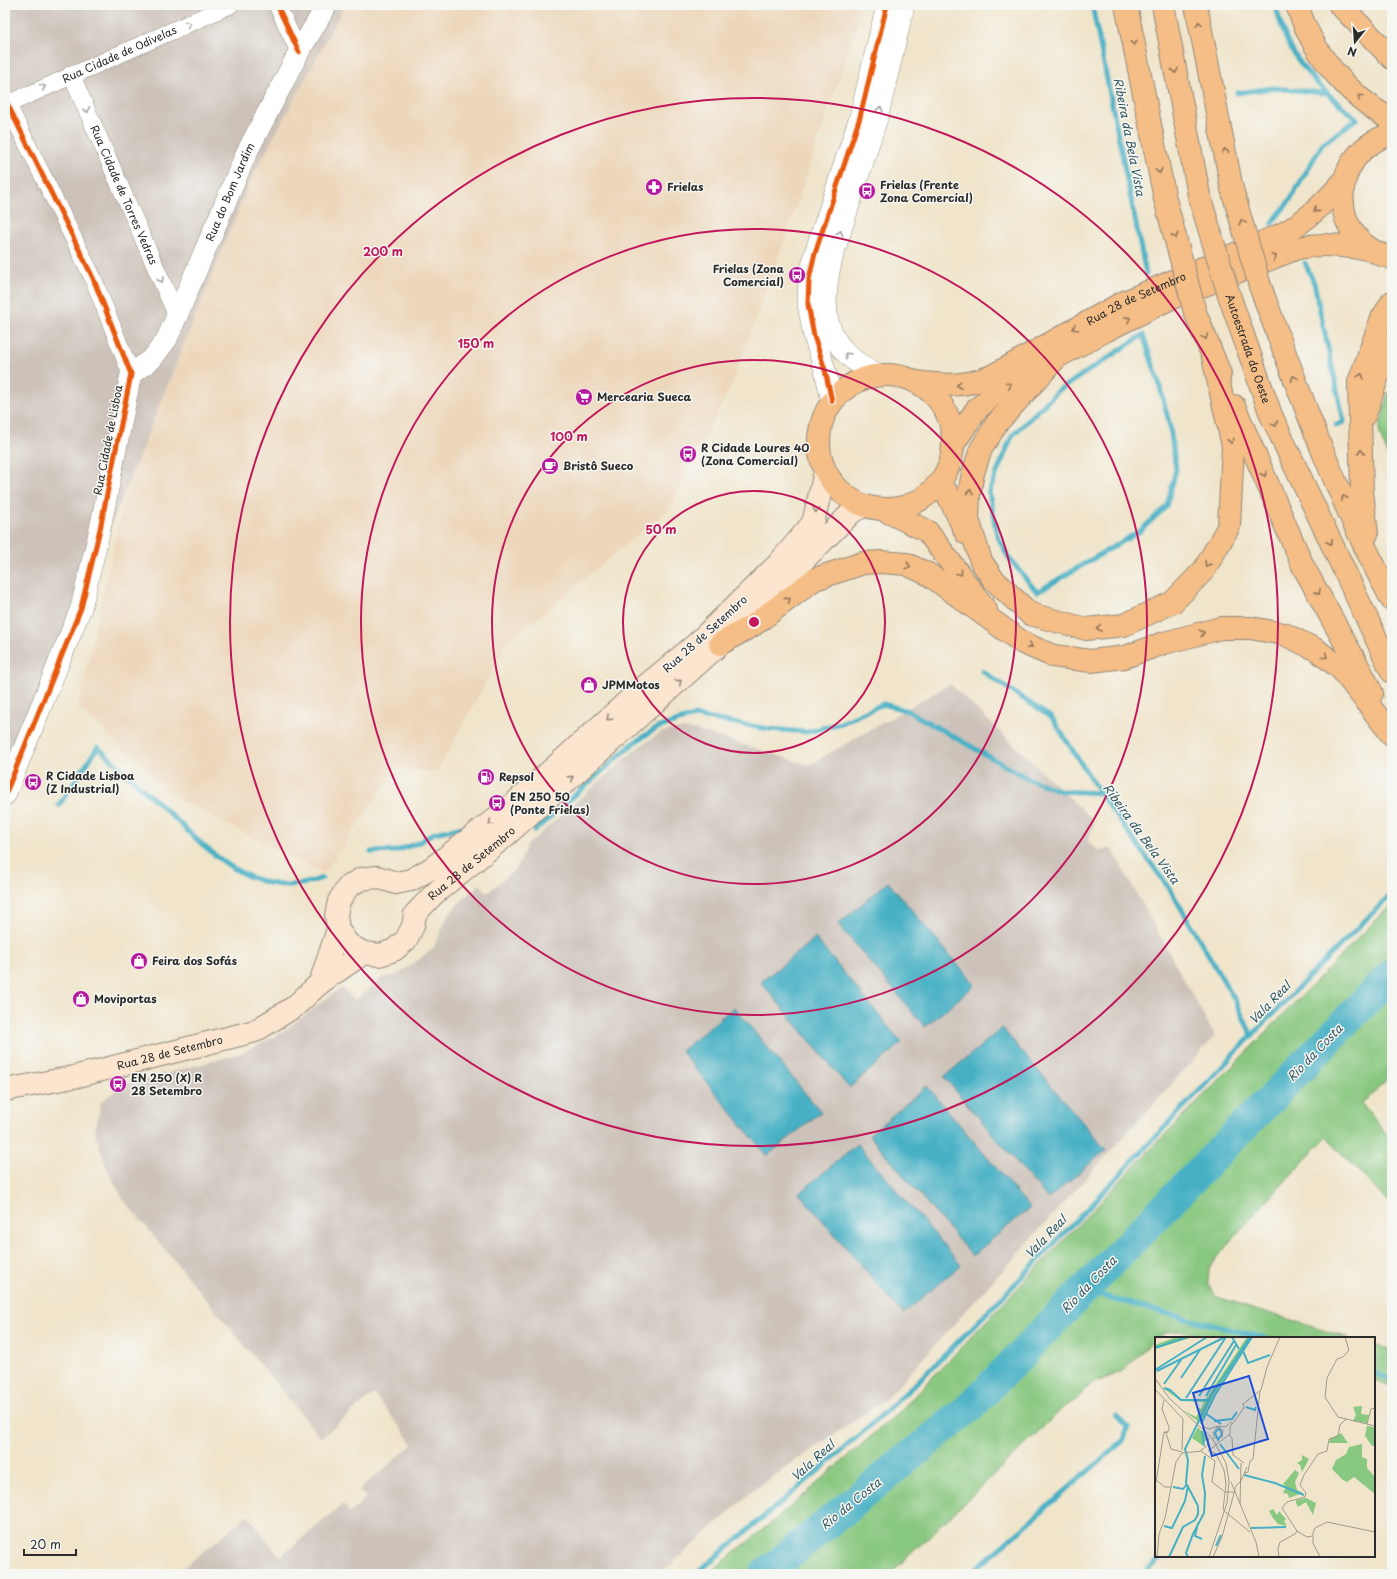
<svg xmlns="http://www.w3.org/2000/svg" width="1397" height="1579" viewBox="0 0 1397 1579" font-family="'Playpen Sans',sans-serif">
  <style>
    .built { fill: #edd7bb }
    .industrial { fill: #ccc2b9 }
    .green { fill: #89c880; stroke: #5a7a56 }
    .water { fill: #46b0c5; stroke: #386e78 }
    .lines { fill: none; stroke-linecap: round; stroke-linejoin: round }
    .stream { stroke: #46b0c5; stroke-width: 5 }
    .river { stroke: #46b0c5; stroke-width: 31 }
    .minor-casing { stroke: #8e887b; stroke-width: 18 }
    .tertiary-casing { stroke: #8e887b; stroke-width: 22 }
    .secondary-casing { stroke: #8e887b; stroke-width: 24 }
    .primary-casing { stroke: #8e887b; stroke-width: 24 }
    .motorway-casing { stroke: #8e887b; stroke-width: 24 }
    .minor { stroke: #fff; stroke-width: 17 }
    .tertiary { stroke: #fff; stroke-width: 21 }
    .secondary { stroke: #fbe5cf; stroke-width: 22 }
    .primary { stroke: #f6be87; stroke-width: 22 }
    .motorway { stroke: #f6be87; stroke-width: 22 }
    .motorway-bridge-casing { stroke: #8e887b; stroke-width: 24; stroke-linecap: butt }
    .motorway-bridge { stroke: #f6be87; stroke-width: 22 }
    .cycleway-casing { stroke: #f6f6f2; stroke-width: 8 }
    .cycleway { stroke: #e8590c; stroke-width: 5 }
    .oneway { stroke: #a0a0a0 }
    .oneway2 { stroke: #907459 }
    .oneway3 { stroke: #93887d }
    .ring { fill: none; stroke: #c2185b; stroke-width: 2 }
    .labels { text-anchor: middle; stroke-width: 3; stroke-linejoin: round; paint-order: stroke }
    .street-label { font-size: 11px; fill: #2b2b2b; stroke: #f6f6f2 }
    .poi-label { font-size: 11px; font-weight: bold; fill: #2b2b2b; stroke: #f6f6f2; text-anchor: start }
    .water-label { font-size: 12px; font-style: italic; fill: #345a61; stroke: #f6f6f2 }
    .inset-river { fill: none; stroke: #46b0c5; stroke-width: 2 }
    .inset-road { fill: none; stroke: #a19b8b; stroke-width: 1 }
    .view { fill: #1d4ed8; fill-opacity: 0.15; stroke: #1d4ed8; stroke-width: 2 }
    .inset-edge { fill: none; stroke: #2b2b2b; stroke-width: 2 }
    .centre { fill: #c2185b; stroke: #f6f6f2; stroke-width: 2 }
    .ring-label { font-size: 12px; text-anchor: middle; font-weight: bold; fill: #c2185b; stroke: #f6f6f2; stroke-width: 3; stroke-linejoin: round; paint-order: stroke }
  </style>
  <rect width="100%" height="100%" fill="#f6f6f2"/>
  <filter id="ink" filterUnits="userSpaceOnUse"><feTurbulence type="fractalNoise" baseFrequency=".025" numOctaves="2"/><feDisplacementMap in="SourceGraphic" scale="8" xChannelSelector="R" yChannelSelector="G"/><feConvolveMatrix kernelMatrix="1 2 1 2 8 2 1 2 1" color-interpolation-filters="sRGB"/></filter>
  <filter id="wash" filterUnits="userSpaceOnUse"><feTurbulence type="fractalNoise" baseFrequency=".012" numOctaves="4" result="noise"/><feDisplacementMap in="SourceGraphic" scale="16" xChannelSelector="R" yChannelSelector="G"/><feGaussianBlur stdDeviation="0.9" result="paint"/><feColorMatrix in="noise" values="0 0 0 0 0 0 0 0 0 0 0 0 0 0 0 0 0 1.4 0 .05"/><feComposite in="paint" operator="in"/></filter>
  <g filter="url(#wash)">
    <rect width="100%" height="100%" fill="#f0e5cb"/>
    <path class="built" d="M345,5H860L859,18L789,228L732,384L668,510L508,642L437,772L395,768L324,874L180,800L78,708L127,484L249,183Z"/>
    <path class="industrial" d="M5,5H345L249,183L5,788Z
      M950,684L1094,821L1088,842L1097,850L1112,849L1215,1036L887,1398L755,1489L661,1574H176L248,1515L280,1557L343,1504L350,1513L366,1498L359,1490L413,1444L374,1394L321,1438L123,1199L107,1169L95,1131L101,1102L123,1085L242,1053L281,1033L342,987L355,1001L383,977L396,976L433,949L448,915L465,897L480,884L487,893L514,870L521,861L526,846L640,746L660,733L669,730L682,729L695,730L809,765Z"/>
    <path class="green" d="M1392,391V466L1380,435L1379,429L1388,393Z
      M1392,904V1076L1362,1103L1392,1142V1206L1326,1137L1231,1240L1209,1269L1208,1282L1214,1296L1349,1338H1208L1178,1331L1168,1332L1156,1338L1121,1372L1091,1384L1077,1399L1064,1407L890,1574H708L782,1514L899,1412L1151,1149Z
      M1374,1345L1392,1350V1386L1374,1380Z"/>
    <path class="water" d="M888,882L975,985L925,1027L838,924Z
      M815,938L902,1043L849,1088L761,982Z
      M734,1007L821,1112L767,1156L681,1051Z
      M1002,1028L1106,1150L1048,1199L944,1077Z
      M927,1086L1030,1208L972,1256L869,1135Z
      M857,1144L961,1265L903,1314L799,1193Z"/>
    <g class="lines">
      <path class="stream" d="M1092,5L1146,274
        M1237,93L1273,88L1324,93
        M1272,223L1290,200L1323,143L1357,119C1331,97 1306,77 1289,45C1283,33 1279,18 1275,5
        M1305,263L1314,283L1344,422L1336,425
        M1143,335L1159,383L1170,427L1176,469L1167,506L1140,531L1037,592L1008,557L997,535L989,492L1012,436L1059,390Z
        M982,671L1052,718L1100,793L1171,891L1236,1002L1252,1036
        M59,805L98,747C122,770 146,792 170,814C212,854 258,904 322,878
        M535,830L635,742L657,728L694,716L769,729L807,732L841,723L883,704L908,711L1029,779L1060,791L1100,793
        M371,852L396,851L418,843L434,833L463,827
        M1084,1290L1145,1308L1265,1338
        M1374,1373L1392,1378
        M696,1574C769,1512 844,1451 914,1385C1078,1226 1228,1053 1392,894
        M970,1574L1124,1440L1128,1426L1116,1416
        M1142,1574L1163,1556"/>
      <path class="river" d="M765,1574L969,1408L1392,974"/>
    </g>
  </g>
  <g filter="url(#ink)">
    <g class="lines">
      <g class="minor-casing">
        <g id="minor">
          <path d="M277,5L299,52"/>
          <path id="s1" d="M71,74L177,316"/>
          <path d="M5,99L93,278L131,374"/>
          <path id="s2" d="M8,104L230,5"/>
        </g>
      </g>
      <g class="tertiary-casing">
        <g id="tertiary">
          <path d="M880,375C824,351 819,312 832,258L878,115L904,5"/>
          <path d="M832,401L825,370L814,336L808,304L809,279L815,253L860,117L887,5"/>
          <path id="s3" d="M5,795L81,608L100,529L131,374L152,359L167,339L247,152L299,52L327,5"/>
        </g>
      </g>
      <g class="secondary-casing">
        <g id="secondary">
          <path id="s4" d="M825,472L813,523L778,564L696,644L638,692L509,808L432,868L411,880L396,883L377,877L361,879L348,887L339,901L336,915L338,929L348,944L364,953L380,955L394,950L406,940L413,926L415,914L434,894L503,838L720,644L852,512L863,506"/>
          <path d="M320,983L338,929"/>
          <path id="s5" d="M5,1090L74,1077L255,1031L294,1007L320,983L364,953"/>
        </g>
      </g>
      <g class="primary-casing">
        <g id="primary">
          <path d="M1392,134C1326,152 1326,243 1392,258"/>
          <circle cx="886" cy="442" r="67"/>
          <path id="s6" d="M916,382C945,386 964,387 992,376L1122,303L1284,233C1308,220 1325,202 1343,182"/>
          <path d="M954,443L976,410L994,394L1057,357L1107,330L1169,299L1295,249C1321,242 1344,246 1370,249"/>
        </g>
      </g>
      <g class="motorway-casing">
        <g id="motorway">
          <path d="M1126,5L1165,199"/>
          <path d="M1163,5L1199,195"/>
          <path d="M1196,5L1232,189"/>
          <path d="M1297,5C1312,53 1348,96 1392,120"/>
          <path d="M1340,5L1392,58"/>
          <path d="M1260,286C1299,392 1338,500 1392,600"/>
          <path id="s7" d="M1229,295L1271,415L1392,672"/>
          <path d="M1195,312L1220,374"/>
          <path d="M1057,357L997,423L981,449L973,473L969,494L968,519L981,561L993,579L1030,614L1086,629L1124,625L1173,602L1204,570L1229,526L1233,446L1214,362"/>
          <path d="M1234,406L1303,566L1365,679L1372,693"/>
          <path d="M1365,414L1382,364L1392,345"/>
          <path d="M940,483L947,493L966,533"/>
          <path d="M884,510L927,531L986,610"/>
          <path d="M1367,534L1362,492L1359,382L1382,318L1392,302"/>
          <path d="M720,644L755,624L815,579L863,563L881,562L906,564L928,574L1023,643L1053,656L1091,661L1125,657L1164,643L1221,628H1251L1284,634L1317,650L1341,669L1392,735"/>
        </g>
      </g>
      <use href="#minor" class="minor"/>
      <use href="#tertiary" class="tertiary"/>
      <use href="#secondary" class="secondary"/>
      <use href="#primary" class="primary"/>
      <use href="#motorway" class="motorway"/>
      <g class="motorway-bridge-casing">
        <path id="motorway-bridge" d="M1232,189L1260,286
          M1199,195L1229,295
          M1165,199L1195,312"/>
      </g>
      <use href="#motorway-bridge" class="motorway-bridge"/>
      <g class="cycleway-casing">
        <path id="cycleway" d="M277,5L299,52
          M5,99L93,278L131,374L100,529L81,608L5,795
          M832,401L825,370L814,336L808,304L809,279L815,253L860,117L887,5"/>
      </g>
      <use href="#cycleway" class="cycleway"/>
    </g>
    <defs><path id="oneway-chevron" d="M-2-3.5L2.5 0L-2 3.5" fill="none" stroke-width="1.6" stroke-linecap="round" stroke-linejoin="round"/></defs>
    <g class="oneway">
      <use href="#oneway-chevron" transform="translate(188 24) rotate(-23)"/>
      <use href="#oneway-chevron" transform="translate(43 87) rotate(-25)"/>
      <use href="#oneway-chevron" transform="translate(880 109) rotate(-76)"/>
      <use href="#oneway-chevron" transform="translate(87 110) rotate(66)"/>
      <use href="#oneway-chevron" transform="translate(840 233) rotate(-71)"/>
      <use href="#oneway-chevron" transform="translate(161 280) rotate(66)"/>
      <use href="#oneway-chevron" transform="translate(847 355) rotate(-136)"/>
    </g>
    <g class="oneway2">
      <use href="#oneway-chevron" transform="translate(1199 24) rotate(-101)"/>
      <use href="#oneway-chevron" transform="translate(1134 43) rotate(79)"/>
      <use href="#oneway-chevron" transform="translate(1175 71) rotate(79)"/>
      <use href="#oneway-chevron" transform="translate(1360 97) rotate(-141)"/>
      <use href="#oneway-chevron" transform="translate(1225 151) rotate(-101)"/>
      <use href="#oneway-chevron" transform="translate(1159 171) rotate(78)"/>
      <use href="#oneway-chevron" transform="translate(1316 210) rotate(139)"/>
      <use href="#oneway-chevron" transform="translate(1242 222) rotate(-106)"/>
      <use href="#oneway-chevron" transform="translate(1175 236) rotate(75)"/>
      <use href="#oneway-chevron" transform="translate(1274 257) rotate(-22)"/>
      <use href="#oneway-chevron" transform="translate(1128 319) rotate(-27)"/>
      <use href="#oneway-chevron" transform="translate(1075 328) rotate(150)"/>
      <use href="#oneway-chevron" transform="translate(1205 337) rotate(69)"/>
      <use href="#oneway-chevron" transform="translate(1361 376) rotate(-74)"/>
      <use href="#oneway-chevron" transform="translate(1294 378) rotate(-110)"/>
      <use href="#oneway-chevron" transform="translate(959 385) rotate(174)"/>
      <use href="#oneway-chevron" transform="translate(1009 385) rotate(-30)"/>
      <use href="#oneway-chevron" transform="translate(1275 424) rotate(65)"/>
      <use href="#oneway-chevron" transform="translate(1231 441) rotate(79)"/>
      <use href="#oneway-chevron" transform="translate(1361 452) rotate(-91)"/>
      <use href="#oneway-chevron" transform="translate(1264 474) rotate(67)"/>
      <use href="#oneway-chevron" transform="translate(970 492) rotate(-83)"/>
      <use href="#oneway-chevron" transform="translate(1344 498) rotate(-113)"/>
      <use href="#oneway-chevron" transform="translate(1330 542) rotate(65)"/>
      <use href="#oneway-chevron" transform="translate(1207 564) rotate(121)"/>
      <use href="#oneway-chevron" transform="translate(908 566) rotate(18)"/>
      <use href="#oneway-chevron" transform="translate(960 573) rotate(52)"/>
      <use href="#oneway-chevron" transform="translate(1318 592) rotate(61)"/>
      <use href="#oneway-chevron" transform="translate(788 600) rotate(-37)"/>
      <use href="#oneway-chevron" transform="translate(1099 628) rotate(173)"/>
      <use href="#oneway-chevron" transform="translate(1202 633) rotate(-15)"/>
      <use href="#oneway-chevron" transform="translate(1030 646) rotate(24)"/>
      <use href="#oneway-chevron" transform="translate(1325 656) rotate(39)"/>
    </g>
    <g class="oneway3">
      <use href="#oneway-chevron" transform="translate(816 510) rotate(103)"/>
      <use href="#oneway-chevron" transform="translate(679 682) rotate(-41)"/>
      <use href="#oneway-chevron" transform="translate(609 718) rotate(138)"/>
      <use href="#oneway-chevron" transform="translate(571 778) rotate(-42)"/>
      <use href="#oneway-chevron" transform="translate(491 823) rotate(142)"/>
    </g>
  </g>
  <g class="ring">
    <circle cx="754" cy="622" r="131"/>
    <circle cx="754" cy="622" r="262"/>
    <circle cx="754" cy="622" r="393"/>
    <circle cx="754" cy="622" r="524"/>
  </g>
  <defs>
    <g id="pharmacy-disc" transform="scale(0.9)"><circle r="9.5" fill="#b5179e" stroke="#f6f6f2"/><path d="M-2-6h4v4h4v4h-4v4h-4v-4h-4v-4h4Z" fill="#fff"/></g>
    <g id="bus-disc" transform="scale(0.9)"><circle r="9.5" fill="#b5179e" stroke="#f6f6f2"/><path d="M-5-6H5V4H4V6H2V4H-2V6H-4V4H-5ZM-3.5-4V0h7V-4ZM-3.5 1.2v1.5H-2V1.2ZM2 1.2v1.5H3.5V1.2Z" fill="#fff"/></g>
    <g id="supermarket-disc" transform="scale(0.9)"><circle r="9.5" fill="#b5179e" stroke="#f6f6f2"/><path d="M-6-5.5h2.5l.6 2H6L4.5 2H-2.5L-4.4-4H-6ZM-1.5 3.2a1.3 1.3 0 1 0 .1 0ZM3 3.2a1.3 1.3 0 1 0 .1 0Z" fill="#fff"/></g>
    <g id="cafe-disc" transform="scale(0.9)"><circle r="9.5" fill="#b5179e" stroke="#f6f6f2"/><path d="M-5.5-4.5H6V0H3Q3 3.5 0 3.5H-2.5Q-5.5 3.5-5.5 0ZM3-3.2v2h1.7v-2ZM-6 4.5H4V6H-6Z" fill="#fff"/></g>
    <g id="shop-disc" transform="scale(0.9)"><circle r="9.5" fill="#b5179e" stroke="#f6f6f2"/><path d="M-5-2.5h2.3a2.7 3.5 0 0 1 5.4 0H5L5.5 6h-11ZM-1.5-2.5h3a1.5 2.3 0 0 0-3 0Z" fill="#fff"/></g>
    <g id="fuel-disc" transform="scale(0.9)"><circle r="9.5" fill="#b5179e" stroke="#f6f6f2"/><path d="M-5.5-6h7V0h2V4h1.3V-2.5L3-4.5l.8-.8L6-3V5H2.5V1h-1V6h-7ZM-4.2-4.7v3.2H.2V-4.7Z" fill="#fff"/></g>
  </defs>
  <g fill-rule="evenodd">
    <use href="#pharmacy-disc" x="654" y="187"/>
    <use href="#bus-disc" x="867" y="191"/>
    <use href="#bus-disc" x="797" y="275"/>
    <use href="#supermarket-disc" x="584" y="397"/>
    <use href="#bus-disc" x="688" y="454"/>
    <use href="#cafe-disc" x="550" y="466"/>
    <use href="#shop-disc" x="589" y="685"/>
    <use href="#fuel-disc" x="486" y="777"/>
    <use href="#bus-disc" x="33" y="782"/>
    <use href="#bus-disc" x="497" y="803"/>
    <use href="#shop-disc" x="139" y="961"/>
    <use href="#shop-disc" x="81" y="999"/>
    <use href="#bus-disc" x="118" y="1084"/>
  </g>
  <g class="labels">
    <g class="street-label">
      <text dy="4" stroke="none"><textPath href="#s2" startOffset="122">Rua Cidade de Odivelas</textPath></text>
      <text dy="4" stroke="none"><textPath href="#s3" startOffset="652">Rua do Bom Jardim</textPath></text>
      <text dy="4" stroke="none"><textPath href="#s1" startOffset="132">Rua Cidade de Torres Vedras</textPath></text>
      <text dy="4" stroke="none"><textPath href="#s6" startOffset="241">Rua 28 de Setembro</textPath></text>
      <text dy="4" stroke="none"><textPath href="#s7" startOffset="57">Autoestrada do Oeste</textPath></text>
      <text transform="translate(108 440) rotate(-79)" y="4">Rua Cidade de Lisboa</text>
      <text transform="translate(705 634) rotate(-42)" y="4">Rua 28 de Setembro</text>
      <text dy="4" stroke="none"><textPath href="#s4" startOffset="890">Rua 28 de Setembro</textPath></text>
      <text dy="4" stroke="none"><textPath href="#s5" startOffset="169">Rua 28 de Setembro</textPath></text>
    </g>
    <g class="poi-label">
      <text x="880" y="189">Frielas (Frente<tspan x="880" dy="13">Zona Comercial)</tspan></text>
      <text x="667" y="191">Frielas</text>
      <text x="784" y="273" text-anchor="end">Frielas (Zona<tspan x="784" dy="13">Comercial)</tspan></text>
      <text x="597" y="401">Mercearia Sueca</text>
      <text x="701" y="452">R Cidade Loures 40<tspan x="701" dy="13">(Zona Comercial)</tspan></text>
      <text x="563" y="470">Bristô Sueco</text>
      <text x="602" y="689">JPMMotos</text>
      <text x="46" y="780">R Cidade Lisboa<tspan x="46" dy="13">(Z Industrial)</tspan></text>
      <text x="499" y="781">Repsol</text>
      <text x="510" y="801">EN 250 50<tspan x="510" dy="13">(Ponte Frielas)</tspan></text>
      <text x="152" y="965">Feira dos Sofás</text>
      <text x="94" y="1003">Moviportas</text>
      <text x="131" y="1082">EN 250 (X) R<tspan x="131" dy="13">28 Setembro</tspan></text>
    </g>
    <g class="water-label">
      <text transform="translate(1129 137) rotate(79)" y="4">Ribeira da Bela Vista</text>
      <text transform="translate(1141 834) rotate(54)" y="4">Ribeira da Bela Vista</text>
      <text transform="translate(1270 1003) rotate(-46)" y="4">Vala Real</text>
      <text transform="translate(1315 1053) rotate(-46)" y="4">Rio da Costa</text>
      <text transform="translate(1046 1237) rotate(-46)" y="4">Vala Real</text>
      <text transform="translate(1089 1285) rotate(-46)" y="4">Rio da Costa</text>
      <text transform="translate(813 1461) rotate(-42)" y="4">Vala Real</text>
      <text transform="translate(851 1504) rotate(-39)" y="4">Rio da Costa</text>
    </g>
  </g>
  <g transform="translate(1155 1337)">
    <rect width="220" height="220" fill="#f0e5cb"/>
    <path d="M21,0H38L0,12V8ZM92,0H98L60,56L45,86L28,73L41,80L45,74L41,70L46,72L49,65L26,64L8,51L15,52L26,62L50,63ZM207,69L206,77L214,78L212,86L198,84L201,78L198,70ZM212,89L220,90V108L217,109L210,99ZM43,90L53,101L47,108L37,101ZM186,96L193,106H174L175,102ZM207,107V120L212,122V131L220,140V157L199,140L192,145L188,143L177,132L181,123L191,117L194,110ZM147,118L154,122L147,135L145,128L142,126L147,123ZM140,133L144,136L140,145L142,153L148,156L134,161L133,157L128,156L131,150L128,147ZM151,161L161,166L158,178L151,165L143,170L141,166V163ZM118,172L122,178L124,174L131,182L129,184L132,189L123,187L118,181L114,174Z" fill="#89c880"/>
    <path class="inset-river" d="M77,0L84,12M0,11L32,0M88,14L93,26L115,18M0,33L52,0M2,34L70,0M26,41L45,13M9,47L26,23M9,51L15,53L26,63H54M44,59L79,4M51,59L81,8M31,61L71,0M91,70L100,73L101,70M50,76L66,87M59,84L77,82L82,75M46,87L60,58L97,0M64,91L67,97L63,103L60,96ZM47,94L49,109M65,107L84,132M89,138L120,146L149,158M18,150L28,152L32,147M43,186L40,199L47,202M9,189L17,191L30,164L33,149M96,191L131,190M61,209L66,198M14,220L28,190L40,183L43,177V169L31,146L33,123L30,112L57,57L95,0M33,220L31,216L38,197L49,176L50,156L47,138L50,119"/>
    <path class="inset-road" d="M190,0L194,13L188,20L182,22L172,41L170,60L183,80L220,89M0,41L14,61L57,101L71,126L74,144L72,166L54,220M0,52L28,82L27,113M9,63L7,72L14,90V92L12,96L9,95H13M88,67L106,53L112,30L125,0M212,87L216,72L220,71M49,90L54,92L63,89L70,90L77,85M11,96L16,112L27,115M74,98L77,101L78,118L89,126M60,102L58,96L62,90L68,93L67,101M46,113L52,109L54,101M46,114L60,124L57,145L70,155H79M53,114L75,97V90L89,71L88,66M55,114L61,117L69,133L71,147L68,173L95,195M90,136L93,135L95,124L98,122L105,54M1,143L10,150H16M1,145L9,95M76,145L101,205L104,220M85,167L86,126M142,194L127,171L132,165L150,160L151,156L145,148L149,138L163,117L172,114L174,102L183,99L185,88L191,82M142,194L152,200L158,199M2,220L4,197L10,181L21,125L27,116L47,114M58,220L67,200L81,149L86,144L92,130M124,220L123,212L125,205L140,197L142,194M165,220L158,206V196L160,191L172,185L220,195"/>
    <path class="view" d="M94,39L113,102L57,119L38,56Z"/>
    <rect width="220" height="220" class="inset-edge"/>
  </g>
  <circle cx="754" cy="622" r="6" class="centre"/>
  <g class="ring-label">
    <text x="383" y="256">200 m</text>
    <text x="476" y="348">150 m</text>
    <text x="569" y="441">100 m</text>
    <text x="661" y="534">50 m</text>
  </g>
  <rect width="1397" height="1579" fill="none" stroke="#f6f6f2" stroke-width="20"/>
  <g transform="translate(1355 42) rotate(197)" stroke="#f6f6f2" stroke-width="3" paint-order="stroke">
  <path d="M0-3L7 15L0 10L-7 15Z" fill="#2b2b2b"/>
  <text y="-6" font-size="11" font-weight="bold" text-anchor="middle" fill="#2b2b2b">N</text>
  </g>
  <path d="M24 1549v6h52v-6" fill="none" stroke="#2b2b2b" stroke-width="2"/>
  <text x="30" y="1549" font-size="12" fill="#2b2b2b" stroke="#f6f6f2" stroke-width="3" paint-order="stroke">20 m</text>
</svg>
